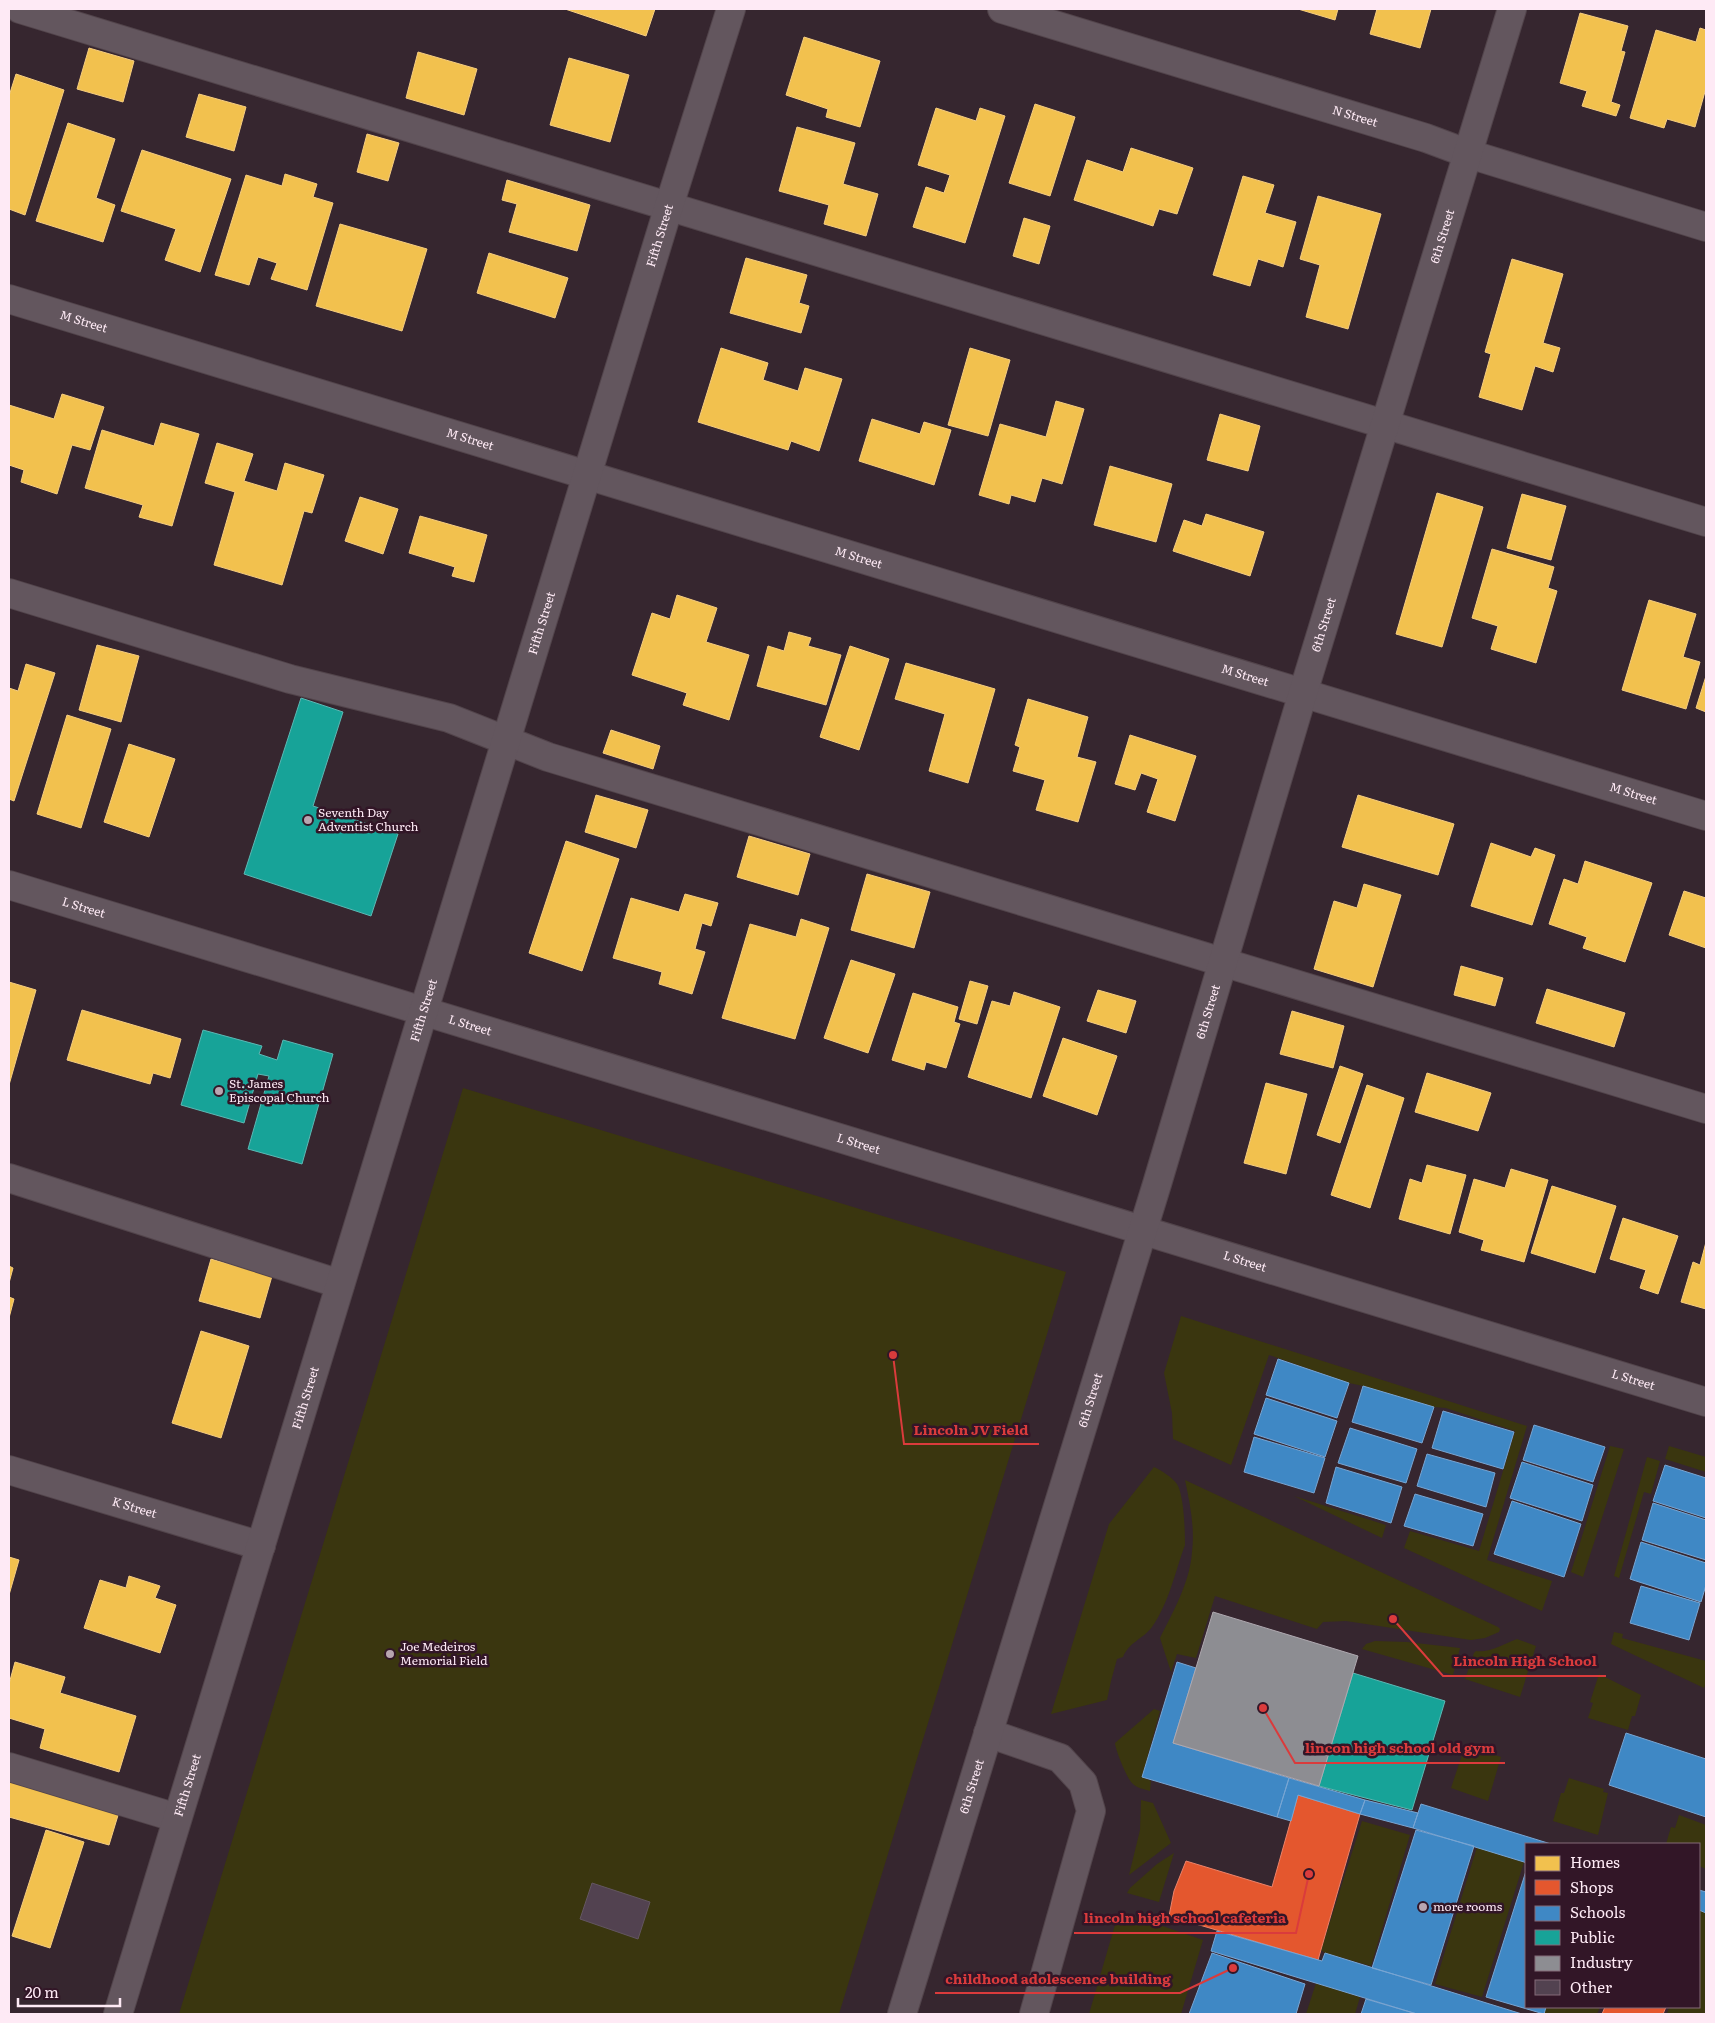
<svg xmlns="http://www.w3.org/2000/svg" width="1715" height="2023" viewBox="0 0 1715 2023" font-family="Literata,serif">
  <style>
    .green { fill: #3a360f }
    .homes { fill: #f2c14e; stroke: #f6cd80 }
    .shops { fill: #e4572e; stroke: #ec836a }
    .schools { fill: #3f88c5; stroke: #78a5d3 }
    .public { fill: #17a398; stroke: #5cb8b4 }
    .industry { fill: #8d8d92; stroke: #afa9b0 }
    .building { fill: #524250; stroke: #635660 }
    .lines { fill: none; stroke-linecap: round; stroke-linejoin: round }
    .minor-casing { stroke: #52444b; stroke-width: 30 }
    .minor { stroke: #63565e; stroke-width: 28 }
    .poi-dot { fill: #b8a5b0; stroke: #321627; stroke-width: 2 }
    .labels { text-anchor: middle; stroke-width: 5; stroke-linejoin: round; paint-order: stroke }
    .street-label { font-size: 12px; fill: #feeaf5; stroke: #321627 }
    .poi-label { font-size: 12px; fill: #feeaf5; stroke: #321627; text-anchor: start }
    .leader { fill: none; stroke: #da3b3c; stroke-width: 2 }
    .callout-dot { fill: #da3b3c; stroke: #321627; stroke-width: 2 }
    .callout-label { font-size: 14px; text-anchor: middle; font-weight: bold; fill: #da3b3c; stroke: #321627; stroke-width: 5; stroke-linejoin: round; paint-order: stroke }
  </style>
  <rect width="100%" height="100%" fill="#36262f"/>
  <path class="green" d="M463,1088L1066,1272L839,2014H179Z
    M1181,1316L1527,1426L1487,1560L1552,1581L1542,1611L1404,1548L1410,1531L1479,1551L1515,1431L1446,1408L1434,1407L1363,1386L1349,1383L1269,1355L1231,1465L1173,1439L1172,1413L1164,1373Z
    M1610,1446L1624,1449L1583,1577L1571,1572Z
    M1669,1446L1706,1457V1472L1665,1459Z
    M1647,1457L1660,1461L1651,1494L1644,1492L1619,1578L1614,1576Z
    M1154,1467C1162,1471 1172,1477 1177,1484C1184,1495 1185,1531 1185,1545C1175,1572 1169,1603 1152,1627C1143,1639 1129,1642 1123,1657L1117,1659L1111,1681L1107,1700L1051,1714L1109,1524Z
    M1185,1480L1498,1627L1500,1629L1499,1632L1485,1638L1471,1640L1346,1621L1323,1622L1317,1629L1215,1596L1196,1658L1177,1654L1171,1672L1160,1638C1173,1612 1190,1582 1192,1552C1195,1528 1190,1504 1185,1480Z
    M1294,1496L1386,1525L1382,1538Z
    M1614,1632L1623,1634L1622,1638L1706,1661V1683L1704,1688L1611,1644Z
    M1517,1639L1536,1646L1520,1697L1465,1679L1474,1653L1476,1651C1490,1653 1504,1644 1517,1639Z
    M1375,1641L1407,1642L1460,1648L1453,1675L1362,1649L1366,1644Z
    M1599,1674L1641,1695L1635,1716H1632L1628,1730L1588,1718L1593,1703L1590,1702Z
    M1154,1709L1160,1711L1142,1777L1151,1781L1150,1791C1143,1789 1136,1788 1131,1782C1126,1775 1116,1752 1115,1743Z
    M1465,1746L1501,1757L1488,1801L1451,1788Z
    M1569,1778L1604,1789L1603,1792L1608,1793L1598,1835L1553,1821L1561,1793H1564Z
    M1141,1800L1153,1803L1171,1843L1129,1875L1140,1830Z
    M1679,1815L1706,1825V1869L1699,1866V1844H1666L1671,1827L1675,1828Z
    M1362,1821L1410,1835L1371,1966L1325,1953L1321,1950Z
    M1477,1847L1524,1862L1482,1997L1435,1984Z
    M1174,1853L1159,1902L1127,1893L1130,1888L1157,1864Z
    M1699,1910L1706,1913V2014H1667L1669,2007H1699Z
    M1119,1911L1203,1940L1181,2014H1089Z
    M1316,1983L1360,1997L1355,2014H1306Z
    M1546,2007H1600L1597,2014H1544Z"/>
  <path class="homes" d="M565,9H655L646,36Z
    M1298,9H1338L1335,20Z
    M1377,9H1431L1420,48L1370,34Z
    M1580,13L1628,26L1621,51L1625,52L1611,102L1620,105L1616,116L1582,106L1587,91L1560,83Z
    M1700,28L1706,30V88L1695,127L1667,119L1664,128L1630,118L1656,30L1696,42Z
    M804,37L880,61L860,127L826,117L828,109L786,95Z
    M89,48L134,61L123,102L77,89Z
    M418,52L477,69L464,115L406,98Z
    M569,58L629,75L610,142L550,125Z
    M16,74L64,90L25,215L9,209V96Z
    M199,94L246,107L234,151L186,137Z
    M1035,104L1075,117L1050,196L1009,183Z
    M936,108L976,121L980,108L1005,116L965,243L913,227L926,187L944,193L950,175L918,165Z
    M68,123L115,139L96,198L115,205L103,242L36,221Z
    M797,127L855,143L843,184L878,194L866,236L824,224L829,205L779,191Z
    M367,134L399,143L388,181L357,172Z
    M1131,148L1193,168L1177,214L1159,209L1153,226L1074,200L1087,160L1123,172Z
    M142,150L231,179L200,272L165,260L176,229L121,211Z
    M285,174L317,184L313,197L333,203L307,290L271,279L277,263L258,257L249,285L215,275L246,175L282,186Z
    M1243,176L1274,185L1265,213L1296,222L1283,267L1258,259L1250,286L1213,275Z
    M507,180L590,205L577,251L509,232L517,204L502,200Z
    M1318,196L1381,214L1348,329L1306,317L1320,265L1300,259Z
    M1024,218L1050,226L1039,264L1013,256Z
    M340,224L427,249L402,331L316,306Z
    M489,253L568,278L555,318L477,293Z
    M746,258L807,275L799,303L809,306L801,333L730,313Z
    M1512,259L1563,274L1543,343L1560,348L1553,372L1535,366L1522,410L1479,397L1491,354L1485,352Z
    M721,348L768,363L763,380L798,391L805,368L842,379L819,451L791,441L788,450L698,422Z
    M970,348L1010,360L988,436L948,425Z
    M62,394L104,407L90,450L72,445L57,494L21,482L24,470L9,465V405L54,419Z
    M1056,401L1084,409L1062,484L1042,478L1035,502L1011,495L1009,504L979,495L1000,424L1046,437Z
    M1220,414L1260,426L1248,471L1207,460Z
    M872,419L920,434L924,422L951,430L934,485L859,461Z
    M161,423L199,434L172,526L139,517L143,505L85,488L102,430L154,446Z
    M217,443L253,454L244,481L277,491L285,463L324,475L312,513L304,511L282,585L214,565L235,492L205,483Z
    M1110,466L1172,484L1156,542L1094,525Z
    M1437,493L1483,507L1442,647L1396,634Z
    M1522,494L1566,506L1551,560L1507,548Z
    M360,497L398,509L383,554L345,541Z
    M1206,514L1264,532L1250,576L1173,551L1184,520L1202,526Z
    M420,516L487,535L474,582L452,576L455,567L409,553Z
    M1492,549L1554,567L1548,588L1557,591L1536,663L1491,649L1498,626L1472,618Z
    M677,595L717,608L706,642L749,655L729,720L683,705L687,693L632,675L652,613L670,619Z
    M1649,600L1696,614L1683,657L1700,662L1686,709L1622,690Z
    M789,632L811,638L808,646L841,655L826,705L757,686L768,646L784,651Z
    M97,645L139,656L121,722L79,710Z
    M850,646L889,659L859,750L820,737Z
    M906,663L995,689L968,783L929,771L945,714L895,699Z
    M26,664L55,673L14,801L9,799V688L18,691Z
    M1706,676V712L1696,708Z
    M1028,699L1088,717L1077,757L1096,762L1078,822L1036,810L1045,780L1013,771L1020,747L1015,745Z
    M67,715L111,729L81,828L37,814Z
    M611,730L660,746L653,769L603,753Z
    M1130,735L1196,756L1175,821L1147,812L1158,779L1141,773L1135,790L1115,784Z
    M129,744L175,759L149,837L104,822Z
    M596,795L648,810L636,848L585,832Z
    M1358,795L1454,824L1438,875L1342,847Z
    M749,836L810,854L798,895L737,877Z
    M566,841L619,859L582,971L529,953Z
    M1491,843L1531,857L1535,848L1555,855L1532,925L1471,906Z
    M1585,861L1652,883L1625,962L1583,948L1587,937L1549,924L1564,879L1578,884Z
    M867,874L930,892L914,948L851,930Z
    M1364,884L1401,895L1373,987L1314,969L1334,901L1357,908Z
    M1684,891L1706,898V948L1669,935Z
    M685,894L718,903L711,926L702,923L695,949L705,952L692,994L659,984L662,972L613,958L631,898L679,912Z
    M801,919L829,928L795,1039L722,1018L750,924L796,937Z
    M851,960L895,974L868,1053L824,1038Z
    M1461,966L1503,978L1495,1006L1454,995Z
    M970,981L988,986L977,1024L959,1019Z
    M9,982L36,990L9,1085Z
    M1547,989L1625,1013L1614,1047L1536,1023Z
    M1098,990L1136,1001L1126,1033L1087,1021Z
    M1014,992L1060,1007L1031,1098L968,1077L992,1001L1010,1006Z
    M913,993L958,1007L954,1022L960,1024L946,1068L926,1062L924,1070L892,1060Z
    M82,1010L181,1039L170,1078L153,1073L150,1084L67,1060Z
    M1292,1011L1344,1026L1333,1068L1280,1054Z
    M1063,1038L1117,1056L1097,1115L1043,1096Z
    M1340,1066L1363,1074L1340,1143L1317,1135Z
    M1427,1073L1491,1093L1478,1131L1415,1112Z
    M1266,1083L1307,1094L1286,1174L1244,1163Z
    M1367,1085L1404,1098L1370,1208L1331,1195Z
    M1427,1165L1466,1175L1450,1234L1399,1219L1410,1179L1422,1183Z
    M1511,1169L1548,1180L1524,1262L1481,1250L1484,1240L1459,1232L1474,1179L1505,1188Z
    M1552,1186L1616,1206L1595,1273L1531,1253Z
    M1623,1218L1678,1236L1658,1294L1640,1288L1646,1270L1610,1259Z
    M1706,1242V1309L1681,1302L1693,1262L1700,1265Z
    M211,1259L272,1276L260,1318L199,1301Z
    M9,1266L13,1268L9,1283Z
    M9,1297L14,1299L9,1318Z
    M201,1331L249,1346L221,1438L172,1423Z
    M9,1557L19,1560L9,1595Z
    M129,1576L160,1586L155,1598L176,1605L160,1653L84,1628L100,1580L126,1588Z
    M15,1662L65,1677L60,1693L136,1716L119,1772L40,1748L45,1729L9,1718V1684Z
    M9,1781L119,1812L109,1845L9,1817Z
    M46,1830L84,1842L50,1948L12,1936Z"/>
  <path class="shops" d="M1298,1795L1360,1814L1318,1960L1169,1916L1174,1891L1186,1861L1272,1887Z
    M1605,2007H1666L1663,2014H1602Z"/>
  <path class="schools" d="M1278,1359L1349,1383L1337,1418L1266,1395Z
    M1363,1386L1434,1407L1422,1443L1352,1422Z
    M1266,1398L1337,1421L1325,1457L1254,1434Z
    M1443,1411L1514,1432L1503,1469L1432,1448Z
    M1534,1425L1605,1447L1593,1482L1523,1460Z
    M1350,1428L1417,1449L1406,1483L1338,1463Z
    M1254,1437L1325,1458L1314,1493L1244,1472Z
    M1427,1454L1495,1473L1486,1507L1417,1486Z
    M1522,1462L1593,1485L1582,1521L1510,1498Z
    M1665,1465L1706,1478V1518L1653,1501Z
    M1336,1467L1402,1487L1391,1523L1326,1503Z
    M1415,1494L1483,1514L1473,1546L1404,1526Z
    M1512,1501L1581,1524L1564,1577L1494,1554Z
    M1653,1503L1706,1520V1560L1642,1540Z
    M1641,1542L1706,1563V1585L1701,1602L1630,1579Z
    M1641,1586L1700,1603L1689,1640L1630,1623Z
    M1177,1662L1196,1668L1173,1743L1289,1778L1277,1817L1142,1777Z
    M1626,1733L1706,1759V1817L1609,1785Z
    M1289,1778L1365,1800L1360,1814L1298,1795L1291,1821L1277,1817Z
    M1365,1800L1418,1813L1413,1828L1360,1814Z
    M1421,1804L1551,1844H1526V1863L1524,1862L1413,1828Z
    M1416,1830L1474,1846L1431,1985L1372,1968Z
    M1526,1871V2007H1546L1544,2014L1486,1997Z
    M1699,1890L1706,1892V1913L1699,1910Z
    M1217,1931L1322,1961L1325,1953L1522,2014H1417L1211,1951Z
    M1212,1953L1305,1984L1296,2014H1189Z
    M1366,1999L1417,2014H1361Z"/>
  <path class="public" d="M301,698L343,712L313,806L398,834L371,916L244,874Z
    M203,1030L262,1046L259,1054L277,1060L283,1040L333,1054L302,1164L248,1149L269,1076L258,1074L244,1123L181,1105Z
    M1353,1673L1445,1701L1412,1810L1319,1786Z"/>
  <path class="industry" d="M1213,1612L1358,1656L1319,1786L1173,1743Z"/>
  <path class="building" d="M592,1883L650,1902L638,1939L580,1919Z"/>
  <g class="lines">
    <g class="minor-casing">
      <g id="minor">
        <path d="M20,9L1706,522"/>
        <path id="s1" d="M1002,9L1426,138L1469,154L1706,227"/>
        <path id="s2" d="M9,299L1706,816"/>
        <path d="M9,593L290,679L449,718L548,757L1706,1109"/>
        <path id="s3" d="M9,885L1706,1402"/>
        <path d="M9,1178L340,1284"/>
        <path id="s4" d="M9,1470L261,1546"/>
        <path d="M988,1733L1060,1758L1083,1783L1091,1811L1034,2014"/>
        <path d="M9,1767L177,1818"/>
        <path id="s5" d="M118,2014L669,206L731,9"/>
        <path id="s6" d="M902,2014L1157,1184L1303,693L1512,9"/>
      </g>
    </g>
    <use href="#minor" class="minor"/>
  </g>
  <g class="poi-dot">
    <circle cx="308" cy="820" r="5"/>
    <circle cx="219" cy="1091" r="5"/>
    <circle cx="390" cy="1654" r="5"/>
    <circle cx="1423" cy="1907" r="5"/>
  </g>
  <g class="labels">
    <g class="street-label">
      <text dy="4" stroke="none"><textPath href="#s1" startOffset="369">N Street</textPath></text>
      <text dy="4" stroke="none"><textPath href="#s5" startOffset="1859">Fifth Street</textPath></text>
      <text dy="4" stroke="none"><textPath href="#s6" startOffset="1858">6th Street</textPath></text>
      <text dy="4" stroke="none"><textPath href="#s2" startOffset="78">M Street</textPath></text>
      <text dy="4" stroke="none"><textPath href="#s2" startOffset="482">M Street</textPath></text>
      <text dy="4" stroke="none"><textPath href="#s2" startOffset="888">M Street</textPath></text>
      <text dy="4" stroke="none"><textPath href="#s5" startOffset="1454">Fifth Street</textPath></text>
      <text dy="4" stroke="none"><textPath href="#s6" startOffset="1452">6th Street</textPath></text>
      <text dy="4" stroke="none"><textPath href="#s2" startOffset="1292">M Street</textPath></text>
      <text dy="4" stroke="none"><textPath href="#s2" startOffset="1698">M Street</textPath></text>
      <text dy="4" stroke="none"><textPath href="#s3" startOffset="78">L Street</textPath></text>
      <text dy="4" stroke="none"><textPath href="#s5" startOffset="1049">Fifth Street</textPath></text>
      <text dy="4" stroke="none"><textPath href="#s6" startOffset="1048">6th Street</textPath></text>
      <text dy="4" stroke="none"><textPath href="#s3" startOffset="482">L Street</textPath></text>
      <text dy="4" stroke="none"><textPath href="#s3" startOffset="888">L Street</textPath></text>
      <text dy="4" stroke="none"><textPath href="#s3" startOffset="1292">L Street</textPath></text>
      <text dy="4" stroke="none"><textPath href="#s3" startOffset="1698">L Street</textPath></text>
      <text dy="4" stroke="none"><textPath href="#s5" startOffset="644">Fifth Street</textPath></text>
      <text dy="4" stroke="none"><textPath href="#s6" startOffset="642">6th Street</textPath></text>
      <text dy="4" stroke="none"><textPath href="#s4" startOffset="131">K Street</textPath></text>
      <text dy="4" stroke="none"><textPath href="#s5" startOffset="239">Fifth Street</textPath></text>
      <text dy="4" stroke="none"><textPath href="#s6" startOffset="238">6th Street</textPath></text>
    </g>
    <g class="poi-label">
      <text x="318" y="817">Seventh Day<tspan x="318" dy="14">Adventist Church</tspan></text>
      <text x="229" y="1088">St. James<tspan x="229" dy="14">Episcopal Church</tspan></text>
      <text x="400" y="1651">Joe Medeiros<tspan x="400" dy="14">Memorial Field</tspan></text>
      <text x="1433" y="1911">more rooms</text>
    </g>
  </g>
  <path class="leader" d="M893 1355L904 1444H1039M1393 1619L1443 1676H1606M1263 1708L1295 1763H1505M1309 1874L1296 1933H1074M1233 1968L1180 1993H935"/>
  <g class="callout-dot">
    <circle cx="893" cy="1355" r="5"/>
    <circle cx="1393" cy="1619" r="5"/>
    <circle cx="1263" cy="1708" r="5"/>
    <circle cx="1309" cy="1874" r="5"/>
    <circle cx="1233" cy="1968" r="5"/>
  </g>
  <g class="callout-label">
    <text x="971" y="1435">Lincoln JV Field</text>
    <text x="1525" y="1666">Lincoln High School</text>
    <text x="1400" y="1753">lincon high school old gym</text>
    <text x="1185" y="1923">lincoln high school cafeteria</text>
    <text x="1058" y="1984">childhood adolescence building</text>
  </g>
  <rect width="1715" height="2023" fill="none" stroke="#feeaf5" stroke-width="20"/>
  <rect x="1525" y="1843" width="175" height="165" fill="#321627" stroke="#846b79"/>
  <rect x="1535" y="1856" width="25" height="15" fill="#f2c14e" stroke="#846b79"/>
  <text x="1570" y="1868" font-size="15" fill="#feeaf5">Homes</text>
  <rect x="1535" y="1880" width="25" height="15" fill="#e4572e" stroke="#846b79"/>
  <text x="1570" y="1893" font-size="15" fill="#feeaf5">Shops</text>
  <rect x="1535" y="1906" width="25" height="15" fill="#3f88c5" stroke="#846b79"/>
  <text x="1570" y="1918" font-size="15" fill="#feeaf5">Schools</text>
  <rect x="1535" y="1930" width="25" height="15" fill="#17a398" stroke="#846b79"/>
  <text x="1570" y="1943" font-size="15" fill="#feeaf5">Public</text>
  <rect x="1535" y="1956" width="25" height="15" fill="#8d8d92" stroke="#846b79"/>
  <text x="1570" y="1968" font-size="15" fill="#feeaf5">Industry</text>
  <rect x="1535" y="1980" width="25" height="15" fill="#524250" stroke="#846b79"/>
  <text x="1570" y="1993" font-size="15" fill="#feeaf5">Other</text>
  <path d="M18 1998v8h102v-8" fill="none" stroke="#feeaf5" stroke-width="2.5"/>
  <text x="25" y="1998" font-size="15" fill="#feeaf5" stroke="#321627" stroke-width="4" paint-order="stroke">20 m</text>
</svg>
